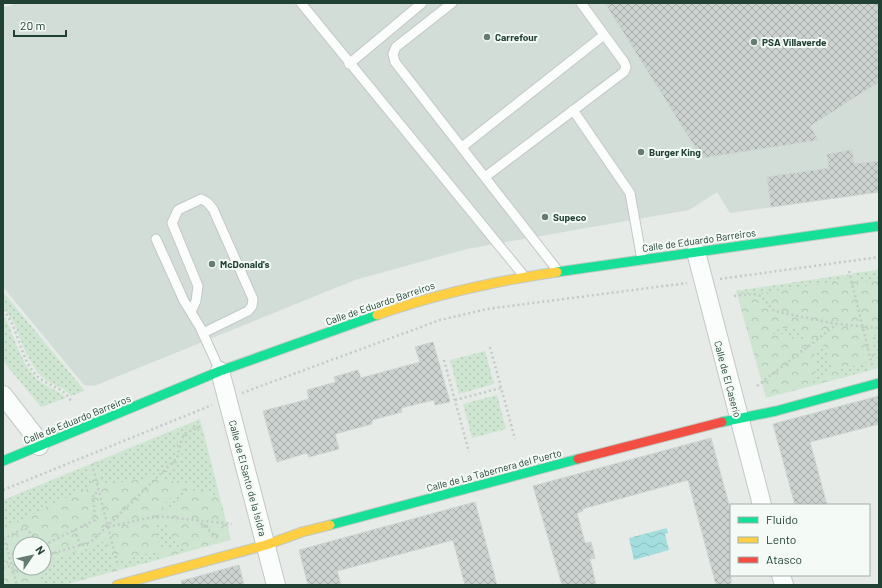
<svg xmlns="http://www.w3.org/2000/svg" width="882" height="588" viewBox="0 0 882 588" font-family="Barlow,sans-serif">
  <style>
    .built { fill: #d3ddd7 }
    .park { fill: url(#park-crowns); fill-rule: evenodd }
    .garden { fill: url(#garden-dots) }
    .water { fill: url(#water-waves) }
    .building { fill: url(#building-cross-hatch); stroke: #ced5d1 }
    .lines { fill: none; stroke-linecap: round; stroke-linejoin: round }
    .lane-casing { stroke: #c3c8c5; stroke-width: 11 }
    .street-casing { stroke: #c3c8c5; stroke-width: 20 }
    .fast-casing { stroke: #c1c9c5; stroke-width: 11 }
    .slow-casing { stroke: #c1c9c5; stroke-width: 11 }
    .jam-casing { stroke: #c1c9c5; stroke-width: 11 }
    .path { stroke: #c1cbc6; stroke-width: 2.5; stroke-dasharray: 2 3; stroke-linecap: butt }
    .lane { stroke: #fbfcfc; stroke-width: 9 }
    .street { stroke: #fbfcfc; stroke-width: 18 }
    .fast { stroke: #16e098; stroke-width: 9 }
    .slow { stroke: #ffcf43; stroke-width: 9 }
    .jam { stroke: #f24e42; stroke-width: 9 }
    .poi-dot { fill: #667c73; stroke: #f4faf6; stroke-width: 1.5 }
    .labels { text-anchor: middle; stroke-width: 4; stroke-linejoin: round; paint-order: stroke }
    .poi-label { font-size: 10px; font-weight: bold; fill: #214134; stroke: #f4faf6; text-anchor: start }
    .street-label { font-size: 10px; fill: #214134; stroke: #f4faf6 }
  </style>
  <defs>
    <pattern id="park-crowns" width="20" height="18" patternUnits="userSpaceOnUse"><rect width="20" height="18" fill="#cee6d1"/><path d="M2 6a3 3 0 1 1 6 0M12 15a3 3 0 1 1 6 0" fill="none" stroke="#b1c6b4"/></pattern>
    <pattern id="garden-dots" width="8" height="8" patternUnits="userSpaceOnUse"><rect width="8" height="8" fill="#cee6d1"/><path d="M2 2h.1M6 6h.1" fill="none" stroke="#b1c6b4" stroke-width="1.8" stroke-linecap="round"/></pattern>
    <pattern id="water-waves" width="16" height="10" patternUnits="userSpaceOnUse"><rect width="16" height="10" fill="#a3dddd"/><path d="M0 5q4-4 8 0t8 0" fill="none" stroke="#8cbfbe"/></pattern>
    <pattern id="building-cross-hatch" width="8" height="8" patternUnits="userSpaceOnUse"><rect width="8" height="8" fill="#ccd2cf"/><path d="M0 0l8 8M0 8l8-8" fill="none" stroke="#a5aca9"/></pattern>
  </defs>
  <rect width="100%" height="100%" fill="#e6ebe8"/>
  <path class="built" d="M15,3H879V192L730,213L717,192L689,210L467,249L355,280L94,386L84,385L3,287V7L11,6Z"/>
  <path class="park" d="M879,270V368L766,398L736,291Z
    M200,419L231,540L64,585H3V500ZM20,544H44V568H20Z"/>
  <path class="garden" d="M879,270V281L856,282L854,273Z
    M844,275L846,280L763,293L758,291L737,293L736,291Z
    M3,292L85,391L71,396L64,389L47,381L37,372L25,351L15,325L3,306Z
    M3,314C14,333 18,357 33,375C41,386 56,388 66,398L41,407L3,361Z
    M780,328H791L809,336L804,342L787,334H770Z
    M871,336H879V368Z
    M823,345L827,352L832,371L819,376L820,384L810,386C816,375 820,364 813,352Z
    M485,351L494,384L459,394L450,360Z
    M868,362L870,370L841,378L839,370Z
    M497,395L506,429L472,438L463,404Z
    M198,421L200,425L183,431L179,436L174,457L163,468L149,478L102,485L96,464Z
    M201,428L219,497C197,485 182,489 170,511L162,507C172,494 181,490 195,486L174,481L159,479C165,473 175,467 179,459C189,442 177,439 201,428Z
    M87,466L93,487L58,501L3,530V501Z
    M168,524C169,536 176,545 186,551L178,553L176,546L160,551L157,533V525Z
    M106,540L115,570L60,585H31L42,582L38,568H44V561L90,548Z
    M157,551L159,559L122,569L120,561Z"/>
  <path class="water" d="M667,528L668,533L665,534L669,550L634,560L629,538Z"/>
  <path class="building" d="M605,3H879V82L810,126L818,140L702,158Z
    M852,150L854,164L879,161V192L771,207L767,177L829,168L827,154Z
    M433,342L450,402L435,405L434,400L401,408L402,412L372,420V424L335,434L339,449L309,457L307,453L277,462L263,411L309,399L307,390L336,382L334,377L358,370L361,378L420,362L415,347Z
    M879,396V424L810,442L827,505H795L773,424Z
    M711,438L731,512V585H716L688,480L582,509L583,511L577,513L585,543L591,542L595,558L590,559L596,585H562L533,486Z
    M475,502L497,585H465L453,540L337,571L341,585H308L299,550Z
    M239,565L244,585H182L181,581Z"/>
  <g class="lines">
    <g class="lane-casing">
      <path id="lane" d="M301,3L524,276
        M452,3L396,47L393,54L395,62L558,271
        M349,64L422,3
        M573,110L630,193L642,260
        M462,147L604,35
        M485,177L624,72L626,67L624,62L581,3
        M156,239L184,301L200,327L220,371
        M191,312L196,301L198,286L172,223L178,210L201,199L207,202L213,209L253,299L252,306L248,311L203,333"/>
    </g>
    <g class="street-casing">
      <path id="street" d="M696,252L762,505
        M220,371L276,585
        M3,395L34,435L39,446
        M781,575L784,585"/>
    </g>
    <g class="fast-casing">
      <path id="fast" d="M557,272L879,226
        M722,422L776,411L879,383
        M3,461L220,371L377,315
        M330,525L578,459"/>
    </g>
    <g class="slow-casing">
      <path id="slow" d="M377,315C436,294 496,281 557,272
        M117,585L266,545L302,532L330,525"/>
    </g>
    <g class="jam-casing">
      <path id="jam" d="M578,459L722,422"/>
    </g>
    <path class="path" d="M849,271L872,365
      M720,279L879,257
      M734,296L754,294L761,296L774,311L837,324
      M3,310C19,328 19,355 35,374C42,382 53,385 62,391C66,393 69,398 72,402
      M490,347L515,439
      M444,360L469,452
      M757,386L837,324L879,328
      M242,393L440,320L487,309L687,283
      M455,400L501,388
      M92,464L118,566
      M3,490L212,405
      M197,520L219,539
      M108,527L157,516L232,524
      M74,530L81,546
      M4,538L17,585
      M3,539L25,528L42,544
      M44,545L95,520L93,494L99,492
      M44,556L91,542L177,458L182,438L186,433L201,426
      M3,568L20,563"/>
    <use href="#lane" class="lane"/>
    <use href="#street" class="street"/>
    <use href="#fast" class="fast"/>
    <use href="#slow" class="slow"/>
    <use href="#jam" class="jam"/>
  </g>
  <g class="poi-dot">
    <circle cx="487" cy="37" r="4"/>
    <circle cx="754" cy="42" r="4"/>
    <circle cx="641" cy="152" r="4"/>
    <circle cx="545" cy="217" r="4"/>
    <circle cx="212" cy="264" r="4"/>
  </g>
  <g class="labels">
    <g class="poi-label">
      <text x="495" y="41">Carrefour</text>
      <text x="762" y="46">PSA Villaverde</text>
      <text x="649" y="156">Burger King</text>
      <text x="553" y="221">Supeco</text>
      <text x="220" y="268">McDonald's</text>
    </g>
    <g class="street-label">
      <text transform="translate(699 240) rotate(-8)" y="4">Calle de Eduardo Barreiros</text>
      <text transform="translate(380 303) rotate(-19)" y="4">Calle de Eduardo Barreiros</text>
      <text transform="translate(728 379) rotate(75)" y="4">Calle de El Caserío</text>
      <text transform="translate(77 419) rotate(-22)" y="4">Calle de Eduardo Barreiros</text>
      <text transform="translate(494 470) rotate(-15)" y="4">Calle de La Tabernera del Puerto</text>
      <text transform="translate(248 478) rotate(75)" y="4">Calle de El Santo de la Isidra</text>
    </g>
  </g>
  <rect width="882" height="588" fill="none" stroke="#214134" stroke-width="8"/>
  <rect x="730" y="504" width="140" height="72" fill="#f4faf6" stroke="#a0b0a8"/>
  <rect x="738" y="517" width="20" height="6" fill="#16e098" stroke="#a0b0a8"/>
  <text x="766" y="524" font-size="12" fill="#214134">Fluido</text>
  <rect x="738" y="537" width="20" height="6" fill="#ffcf43" stroke="#a0b0a8"/>
  <text x="766" y="544" font-size="12" fill="#214134">Lento</text>
  <rect x="738" y="557" width="20" height="6" fill="#f24e42" stroke="#a0b0a8"/>
  <text x="766" y="564" font-size="12" fill="#214134">Atasco</text>
  <g transform="translate(32 556) rotate(56)"><circle r="19" fill="#f4faf6" stroke="#a0b0a8"/>
  <path d="M0-3L7 15L0 10L-7 15Z" fill="#667c73"/>
  <text y="-6" font-size="11" font-weight="bold" text-anchor="middle" fill="#214134">N</text>
  </g>
  <path d="M14 30v6h52v-6" fill="none" stroke="#214134" stroke-width="2"/>
  <text x="20" y="30" font-size="12" fill="#214134" stroke="#f4faf6" stroke-width="3" paint-order="stroke">20 m</text>
</svg>
